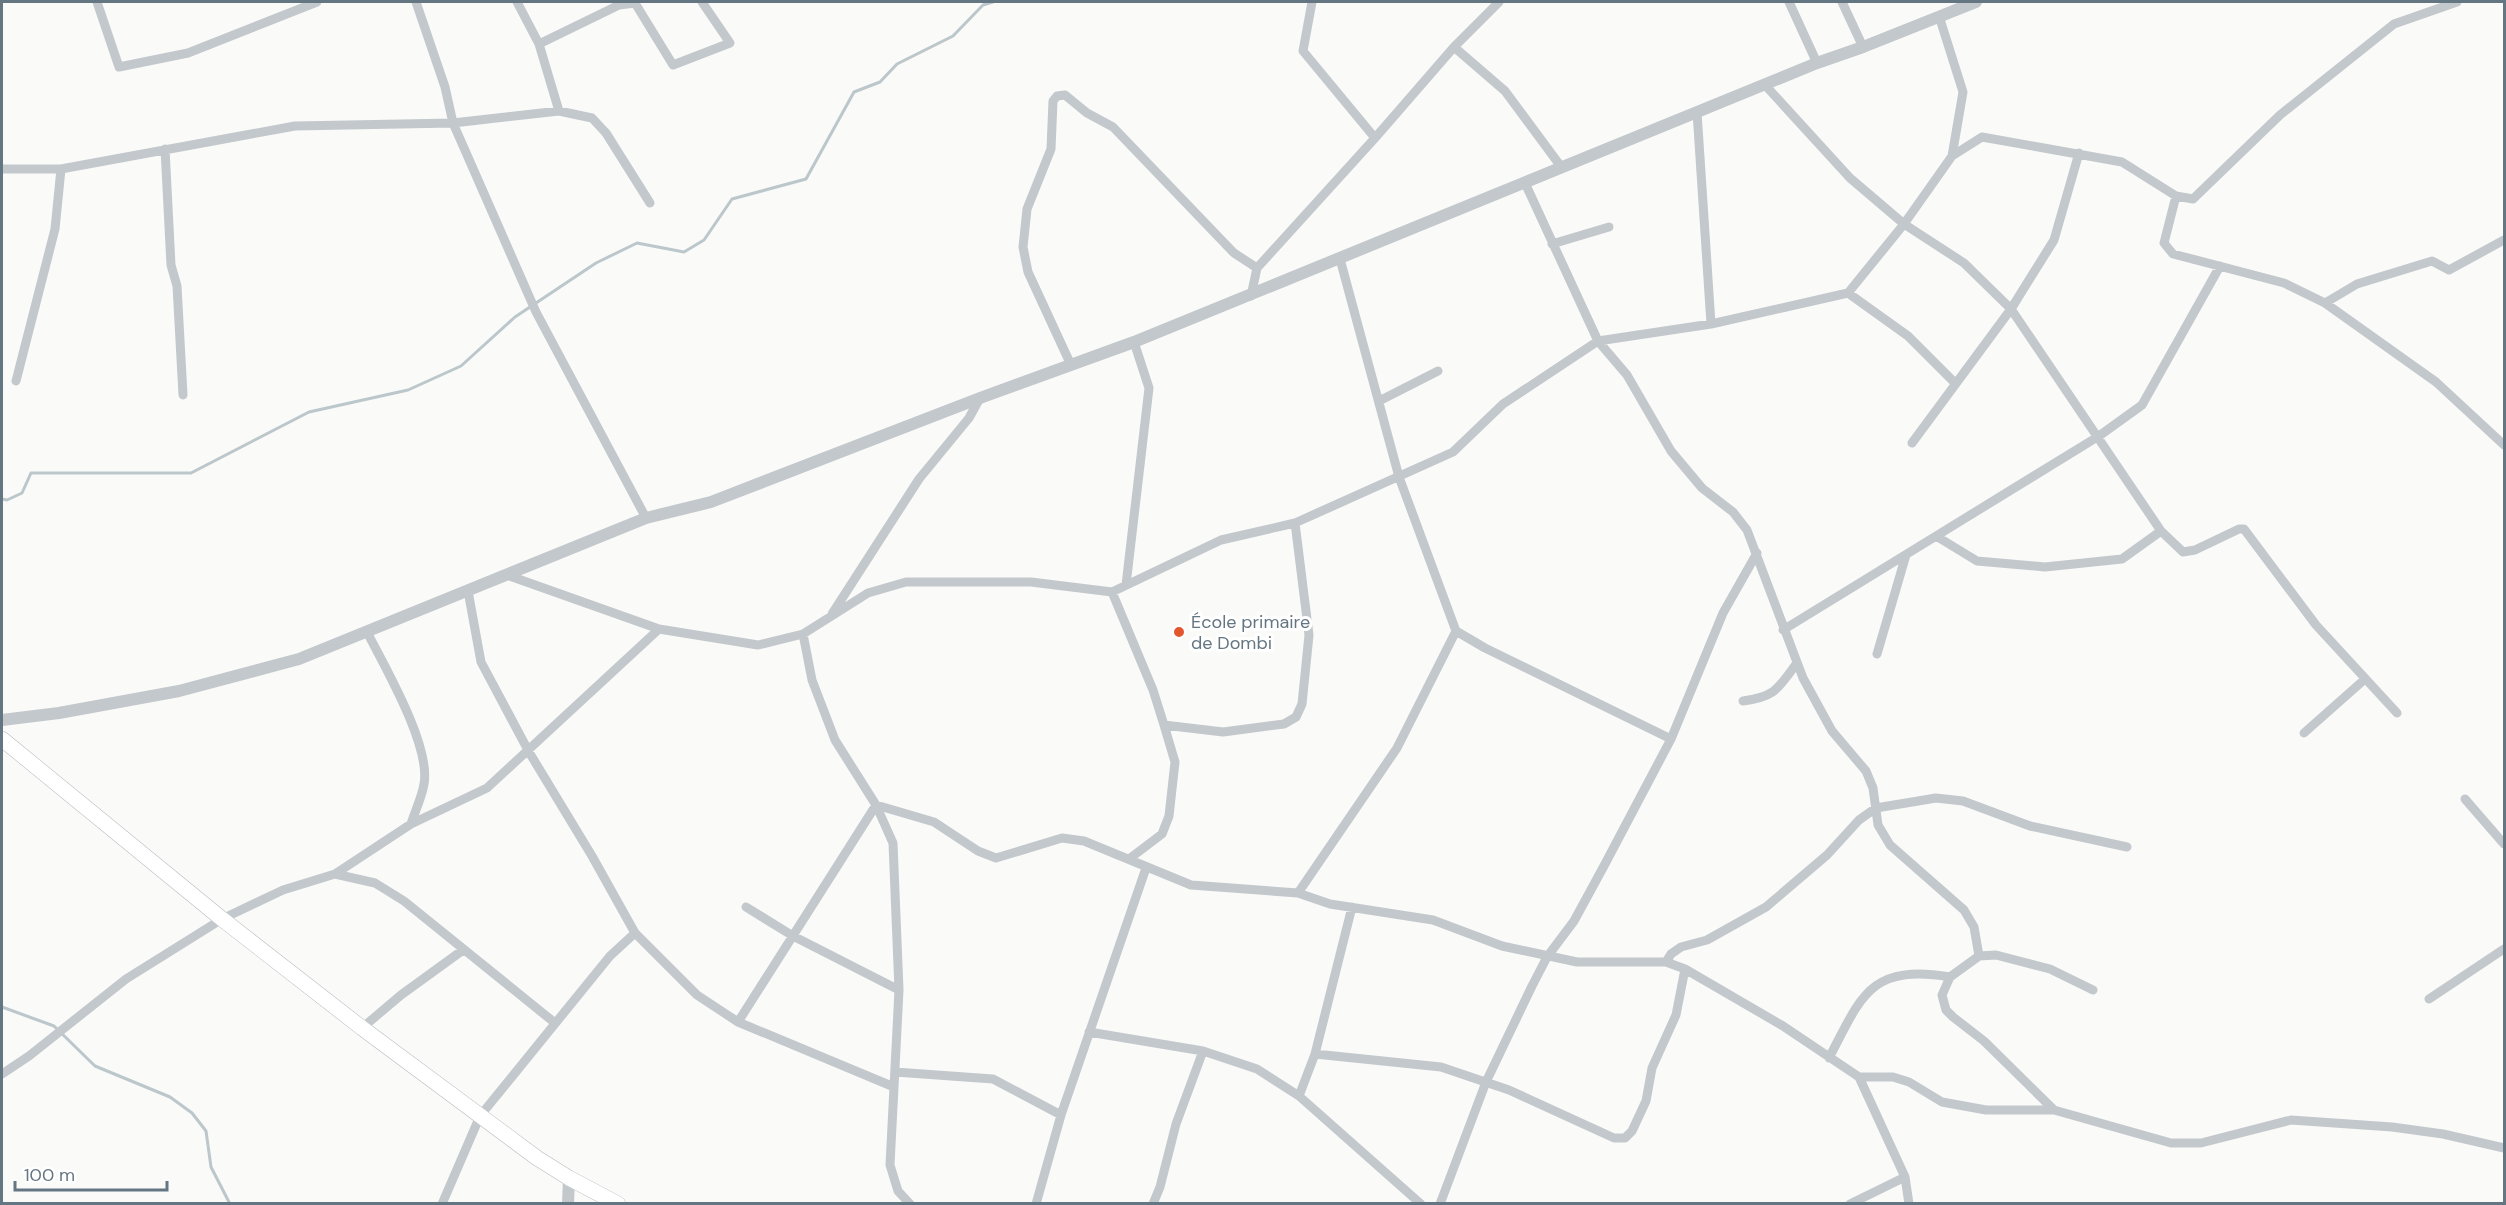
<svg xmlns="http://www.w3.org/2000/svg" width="2506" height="1205" viewBox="0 0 2506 1205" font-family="'DM Sans',sans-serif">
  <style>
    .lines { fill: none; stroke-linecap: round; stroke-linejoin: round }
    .stream { stroke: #bbc7cb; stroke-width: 3 }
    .primary-casing { stroke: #b5babe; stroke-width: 16 }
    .minor { stroke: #c3c8cc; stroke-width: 9 }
    .tertiary { stroke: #c3c8cc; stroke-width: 12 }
    .primary { stroke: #fff; stroke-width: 15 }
    .poi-dot { fill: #e4572e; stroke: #fff; stroke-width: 2 }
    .labels { text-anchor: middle; stroke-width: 6; stroke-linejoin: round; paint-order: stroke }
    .poi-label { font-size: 18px; fill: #657683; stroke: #fff; text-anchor: start }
  </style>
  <rect width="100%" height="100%" fill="#fafaf8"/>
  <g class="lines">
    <path class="stream" d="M2,499L7,500L22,493L31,473H191L309,412L408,390L461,366L515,317L596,263L637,243L684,252L704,240L732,199L806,179L854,92L880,82L897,64L953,36L983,5L993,2
      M2,1007L54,1026L95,1066L170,1097L192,1113L206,1131L211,1167L230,1204"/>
    <g class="primary-casing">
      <path id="primary" d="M2,739L222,919L362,1028L537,1158L569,1178L618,1204"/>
    </g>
    <path class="minor" d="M97,2L119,67L188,53L317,2
      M416,2L445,87L453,123L536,312L646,518
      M517,2L539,44L559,111
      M1312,2L1303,51L1375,138
      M1789,2L1817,63
      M1842,2L1863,47
      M1939,16L1963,92L1952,156
      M539,44L619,5L635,3L673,65L730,43L702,2
      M1454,47L1505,91L1562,168
      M1765,85L1850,178L1904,224L1964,263L2011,309L2161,531L2183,552L2195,550L2239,529H2244L2316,625L2397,713
      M1697,112L1711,324
      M165,149L171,265L177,286L183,395
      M2,169H61L295,126L453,123L559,111L592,118L606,133L650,203
      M1525,183L1598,341L1627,375L1671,451L1702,488L1733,512L1747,530L1803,678L1832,731L1866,771L1873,788L1878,825L1890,845L1964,910L1974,927L1979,956
      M2176,196L2164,243L2173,254L2284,283L2325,303L2436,382L2504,445
      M1552,244L1609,227
      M1340,259L1399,477L1456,631L1485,648L1671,739
      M1848,293L1908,336L1955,383
      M1251,296L1257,268L1375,138L1454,47L1499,2
      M2325,303L2357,284L2432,261L2449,270L2504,240
      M1071,365L1028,272L1023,247L1027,209L1051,149L1053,101L1057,96L1065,95L1087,113L1113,127L1234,253L1257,268
      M16,381L55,229L61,169
      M1379,401L1438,371
      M1912,443L2011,309L2054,240L2079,153
      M1936,536L1977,561L2045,567L2122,559L2161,531
      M507,575L659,629L758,645L803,634L868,593L906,582H1031L1112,592L1221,540L1295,523L1453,452L1503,404L1598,341L1711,324L1848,293L1904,224L1952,156L1982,137L2122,162L2176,196L2193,199L2280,115L2394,24L2457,2
      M1126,585L1149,388L1134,342
      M468,591L481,662L529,752L592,856L635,933L697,995L738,1022L894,1087
      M1112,592L1153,690L1164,725L1223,732L1284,724L1296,717L1302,704L1309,635L1295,523
      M832,614L919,479L969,418L980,398
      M1783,630L2099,436L2142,405L2220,266
      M367,632C385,667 431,746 424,784C422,797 415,811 411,824
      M803,634L812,680L835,740L876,805L893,843L899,990L890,1165L898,1191L910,1204
      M1877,654L1906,555
      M1743,701C1776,697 1778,688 1797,663
      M2304,733L2365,679
      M2465,799L2504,844
      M1129,859L1162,834L1169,816L1175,762L1164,725
      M335,874L375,883L404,901L555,1023
      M1298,893L1397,748L1456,631
      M746,907L793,936L899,990
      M1666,962L1671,954L1681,947L1707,940L1766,907L1827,855L1859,820L1876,808L1936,798L1963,801L2030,826L2127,847
      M2429,999L2504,949
      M738,1022L876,805L934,822L978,851L996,858L1062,838L1084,841L1191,885L1298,893L1330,904L1433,920L1502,946L1577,962H1666L1685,969L1783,1026L1859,1077H1893L1909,1082L1942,1102L1986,1110H2054L2171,1143H2201L2291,1120L2392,1127L2443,1134L2504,1148
      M362,1028L401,995L463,950
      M1089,1032L1203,1051L1257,1069L1299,1096L1421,1204
      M1315,1054L1441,1067L1509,1090L1614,1138H1625L1632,1131L1646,1101L1652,1068L1676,1015L1685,969
      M1829,1058C1862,995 1870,964 1950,977
      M895,1072L993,1079L1061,1115
      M2,1074L29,1056L126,979L222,919L283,890L335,874L411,824L487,788L659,629
      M1859,1077L1905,1177L1909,1204
      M1299,1096L1315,1054L1352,907
      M2054,1110L1984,1041L1953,1017L1946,1010L1942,995L1950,977L1979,956L1996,955L2050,969L2093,990
      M442,1204L480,1116L610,956L635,933
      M1036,1204L1061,1115L1146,868
      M1153,1204L1160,1187L1176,1124L1203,1051
      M1440,1204L1486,1082L1532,986L1547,957L1574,921L1605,864L1671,739L1723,613L1757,553
      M1850,1204L1905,1177"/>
    <path class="tertiary" d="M2,720L59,713L179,691L299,659L646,518L711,502L980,398L1134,342L1817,63L1863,47L1976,2
      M568,1204L569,1178"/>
    <use href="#primary" class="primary"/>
  </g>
  <circle class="poi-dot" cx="1179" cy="632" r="6"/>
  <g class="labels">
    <g class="poi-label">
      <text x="1191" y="628">École primaire<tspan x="1191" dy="21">de Dombi</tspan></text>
    </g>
  </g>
  <rect width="2506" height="1205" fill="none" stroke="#657683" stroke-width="6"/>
  <path d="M15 1181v9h152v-9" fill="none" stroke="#657683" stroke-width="3"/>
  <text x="24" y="1181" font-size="18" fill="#657683" stroke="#ffffff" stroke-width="4.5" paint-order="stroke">100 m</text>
</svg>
